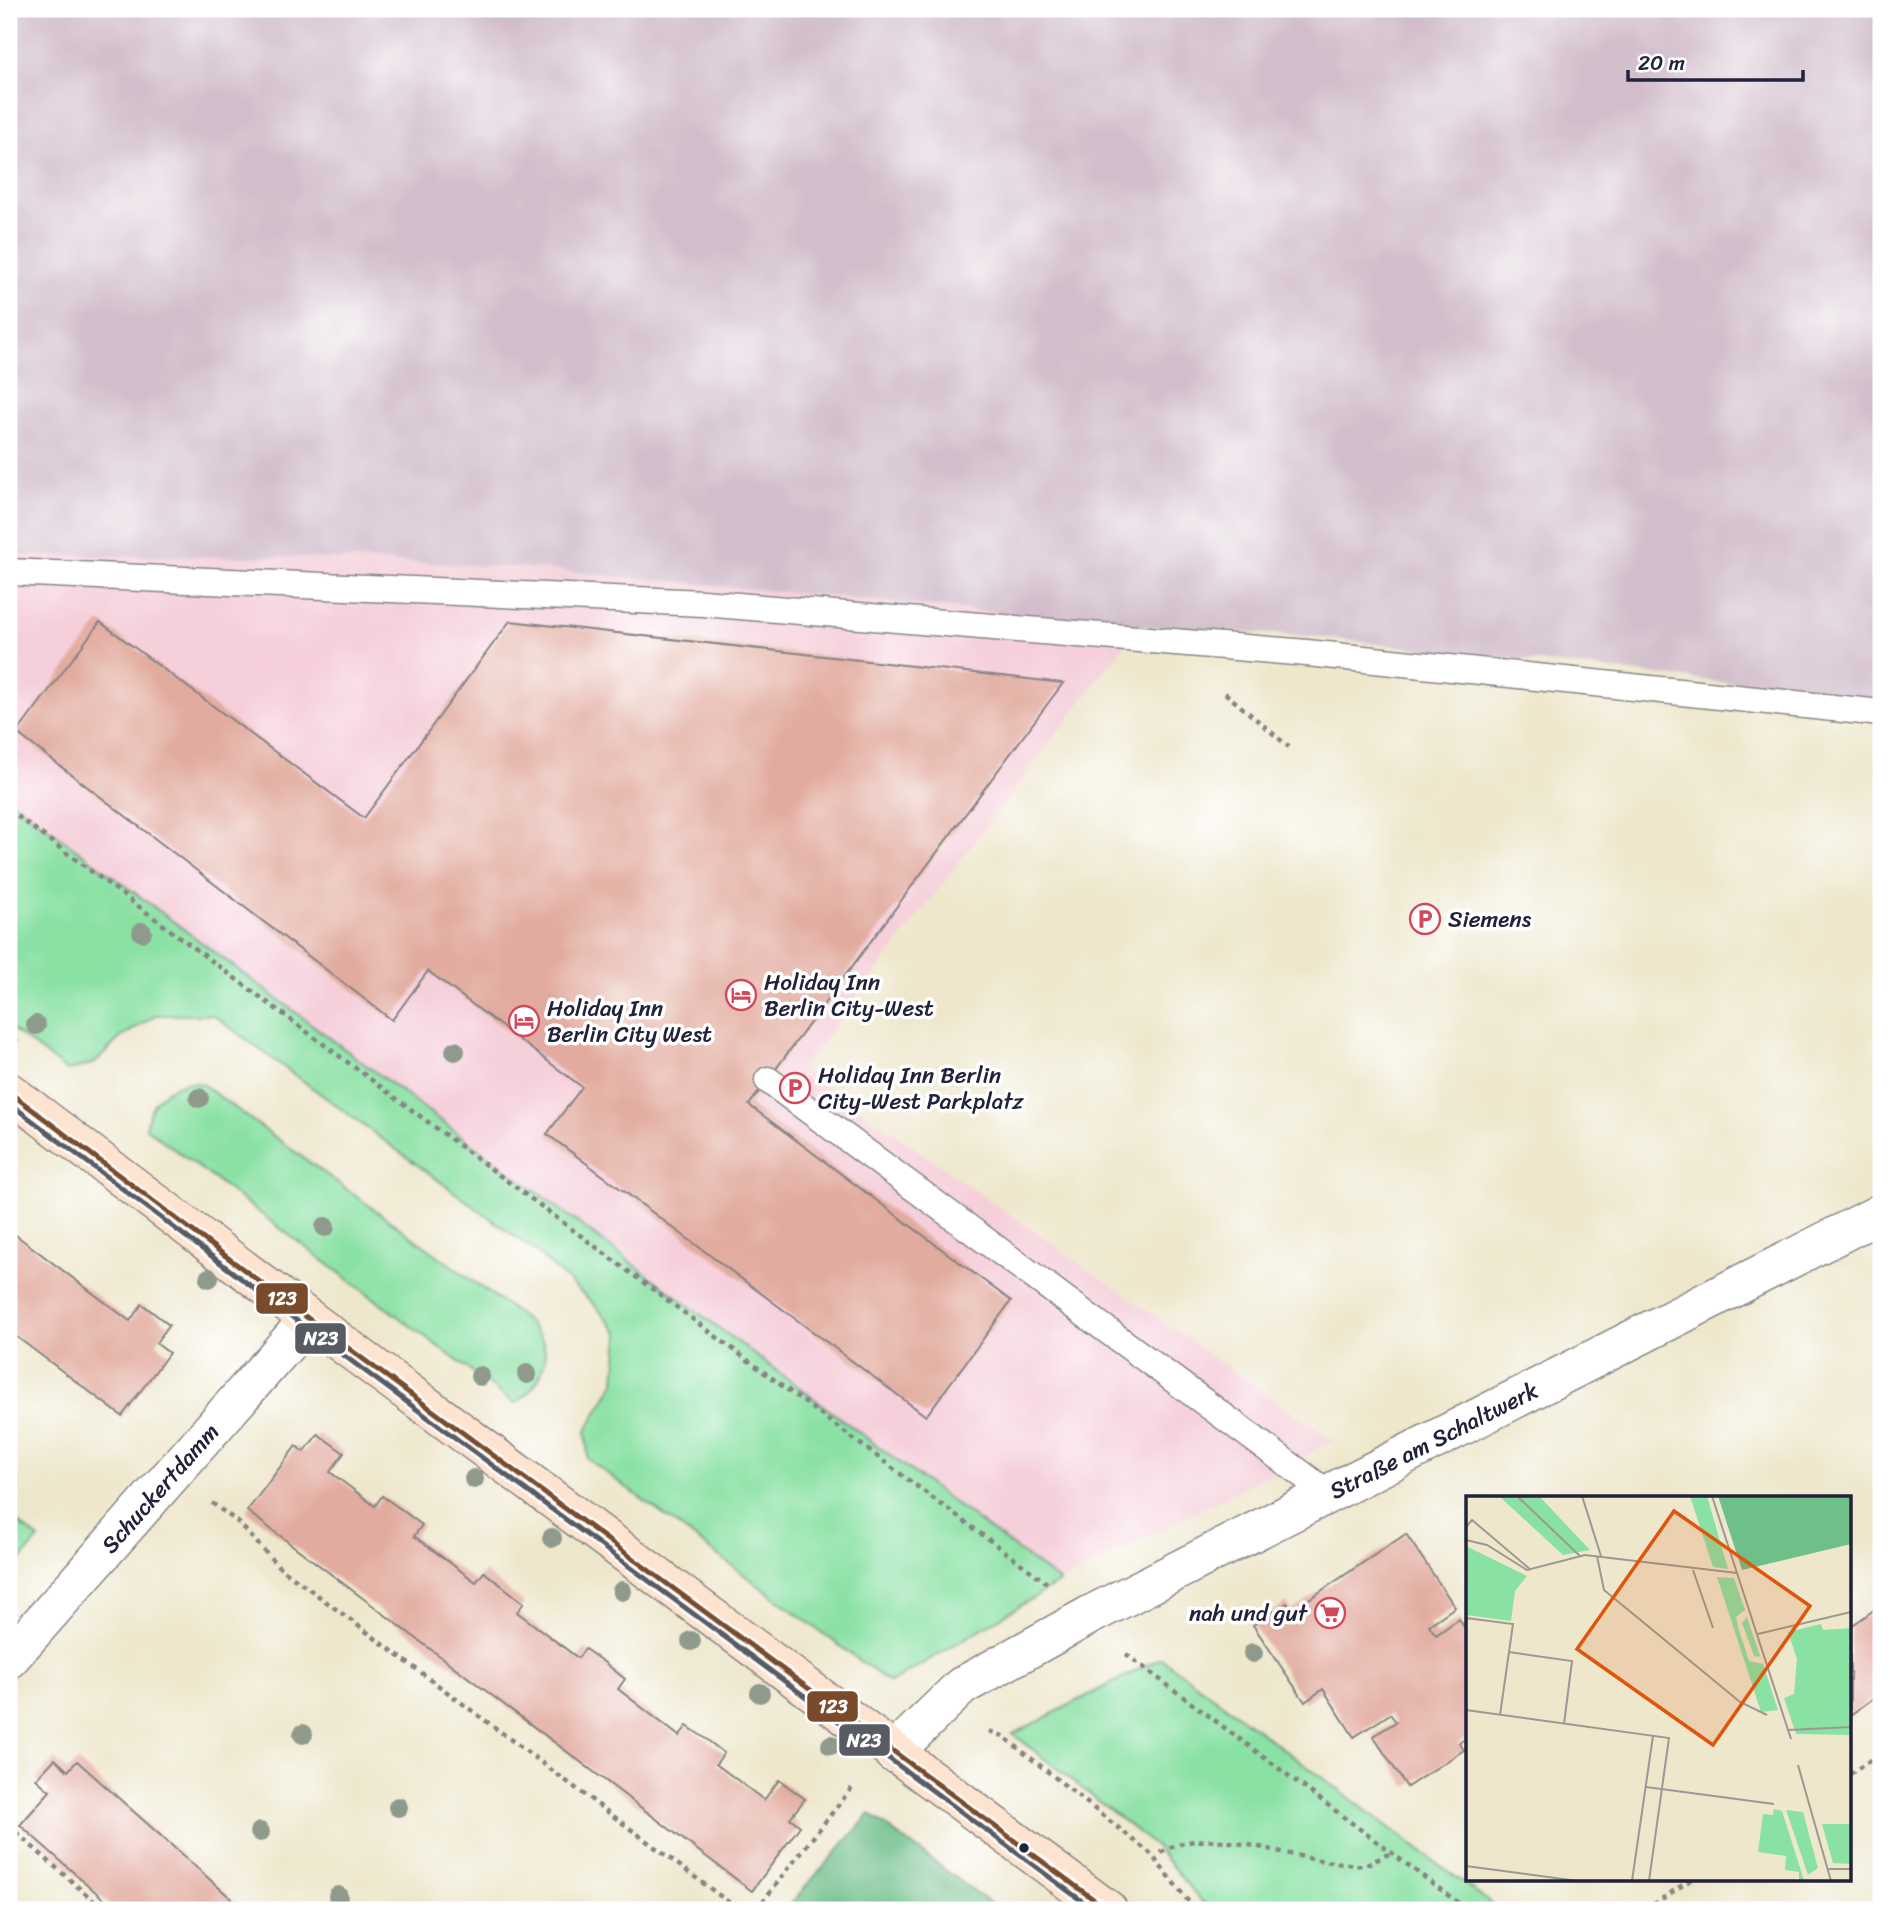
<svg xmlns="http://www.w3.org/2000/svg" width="1890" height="1919" viewBox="0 0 1890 1919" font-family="Sriracha,sans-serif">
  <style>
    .built { fill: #f5cfda }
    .industrial { fill: #d1bdcb }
    .green { fill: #8ae1a4; stroke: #568270; stroke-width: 2 }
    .forest { fill: #6fbf8a; stroke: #487062; stroke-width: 2 }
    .building { fill: #e2ab9f }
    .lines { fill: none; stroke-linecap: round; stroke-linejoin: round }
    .service-casing { stroke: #888484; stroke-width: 29 }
    .minor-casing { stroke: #888484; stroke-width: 41 }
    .secondary-casing { stroke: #888484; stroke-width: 41 }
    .path { stroke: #888484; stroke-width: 4.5; stroke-dasharray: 5 5; stroke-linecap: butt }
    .service { stroke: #fff; stroke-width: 26 }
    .minor { stroke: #fff; stroke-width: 38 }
    .secondary { stroke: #fde4d0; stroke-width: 38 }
    .bus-1-casing { stroke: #fff; stroke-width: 10 }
    .bus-2-casing { stroke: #fff; stroke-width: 10 }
    .bus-1 { stroke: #7a4b2a; stroke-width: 5 }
    .bus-2 { stroke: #595b62; stroke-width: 5 }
    .tree { fill: #8f9a8d }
    .bus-dot { fill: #22223b; stroke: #fff; stroke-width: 2.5 }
    .labels { text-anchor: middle; stroke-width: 7; stroke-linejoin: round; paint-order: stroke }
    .poi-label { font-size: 23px; fill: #22223b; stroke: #fff; text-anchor: start }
    .street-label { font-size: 23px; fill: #22223b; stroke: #fff }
    .inset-road { fill: none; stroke: #9c9892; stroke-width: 2 }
    .view { fill: #de560e; fill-opacity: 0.15; stroke: #de560e; stroke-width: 3.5 }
    .inset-edge { fill: none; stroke: #22223b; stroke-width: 3.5 }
    .line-badge { stroke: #fff; stroke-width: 2.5 }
    .badge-label { font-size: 19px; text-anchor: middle; font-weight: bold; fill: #fff }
  </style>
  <rect width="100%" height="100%" fill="#fff"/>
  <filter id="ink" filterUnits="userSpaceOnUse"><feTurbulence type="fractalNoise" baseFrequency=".0143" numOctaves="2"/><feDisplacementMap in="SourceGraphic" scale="14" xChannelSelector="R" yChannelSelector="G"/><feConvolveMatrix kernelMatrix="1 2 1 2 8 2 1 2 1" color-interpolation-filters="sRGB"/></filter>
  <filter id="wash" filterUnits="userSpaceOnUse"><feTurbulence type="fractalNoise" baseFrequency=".00686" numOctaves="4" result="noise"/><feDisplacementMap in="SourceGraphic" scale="28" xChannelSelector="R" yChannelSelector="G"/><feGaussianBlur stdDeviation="1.57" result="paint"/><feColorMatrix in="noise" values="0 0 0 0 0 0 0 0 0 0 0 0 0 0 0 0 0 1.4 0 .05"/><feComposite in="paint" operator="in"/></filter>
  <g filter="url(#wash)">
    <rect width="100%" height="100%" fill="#eee7cc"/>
    <path class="built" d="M90,554L287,557L531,568L1139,626L802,1069L1334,1441L1060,1582L9,799V555Z"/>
    <path class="industrial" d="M9,9H1881V700L1308,636L1139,626L531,568L287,557L9,555Z"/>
    <path class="green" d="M9,799L1060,1582L890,1683L588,1459L586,1431L615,1382L619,1334L595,1305L536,1252L213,1015H156L120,1038L95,1063L67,1071L9,1027Z
      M188,1082L202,1084L525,1319C531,1326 543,1337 544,1346C549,1370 533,1392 515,1404L146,1128C149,1101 163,1089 188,1082Z
      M9,1516L39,1539L9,1573Z
      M1161,1658L1500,1910H1209L1154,1845L1013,1734Z"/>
    <path class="forest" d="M870,1814L999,1910H785Z"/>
    <g id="blocks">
      <path class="building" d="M510,621L1063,683L749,1105L1011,1301L926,1416L547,1134L582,1087L428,971L392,1020L17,733L100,622L364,818Z
        M9,1230L130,1321L142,1304L169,1325L156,1343L169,1353L122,1416L9,1331Z
        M318,1434L344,1453L330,1472L375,1506L382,1496L402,1510L422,1525L414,1536L476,1582L484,1572L524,1603L517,1612L578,1658L585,1649L605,1663L625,1679L618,1689L679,1736L687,1726L706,1739L724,1753L716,1764L764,1800L779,1780L805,1799L790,1818L800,1826L752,1891L247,1511L296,1446L304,1452Z
        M1406,1534L1455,1607L1429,1625L1436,1635L1459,1619L1468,1633V1737L1459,1743L1464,1750L1407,1787L1373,1736L1396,1722L1390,1714L1354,1737L1323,1689L1305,1702L1253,1625L1287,1603L1291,1611Z
        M1881,1605V1706L1874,1698L1850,1715V1627Z
        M55,1759L68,1771L77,1761L244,1910H116L20,1825L50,1791L36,1779Z"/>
    </g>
  </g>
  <g filter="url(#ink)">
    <use href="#blocks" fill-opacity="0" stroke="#888484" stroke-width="2"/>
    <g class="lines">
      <g class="service-casing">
        <path id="service" d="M9,572L703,603L1307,653L1881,713
          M768,1080L1326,1492"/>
      </g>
      <g class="minor-casing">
        <g id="minor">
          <path id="s1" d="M9,1659L309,1319"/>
          <path id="s2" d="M893,1753L962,1686L1090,1615L1881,1213"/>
        </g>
      </g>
      <g class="secondary-casing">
        <path id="secondary" d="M9,1092L309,1319L1108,1910"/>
      </g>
      <path class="path" d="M1225,693L1289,747
        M9,810L1047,1583
        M9,1036L18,1042
        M212,1503L239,1523L277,1565L739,1910
        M1126,1654L1468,1910
        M989,1731L1003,1736L1150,1853L1195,1910
        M1850,1774L1881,1753
        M9,1826L104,1910
        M1161,1853C1206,1821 1289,1860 1342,1863C1348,1864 1357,1866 1363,1865C1372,1863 1381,1857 1389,1854
        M756,1910L854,1785
        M1645,1910L1692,1879"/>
      <use href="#service" class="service"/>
      <use href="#minor" class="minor"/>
      <use href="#secondary" class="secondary"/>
      <g class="bus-1-casing">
        <path id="bus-1" d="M9,1092L309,1319L1108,1910"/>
      </g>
      <g class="bus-2-casing">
        <path id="bus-2" d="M9,1103L304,1326L1094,1910"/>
      </g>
      <use href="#bus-1" class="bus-1"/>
      <use href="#bus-2" class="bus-2"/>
    </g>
    <g class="tree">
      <circle cx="142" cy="932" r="10"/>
      <circle cx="36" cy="1025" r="10"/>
      <circle cx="455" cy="1051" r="10"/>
      <circle cx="199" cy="1098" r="10"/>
      <circle cx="325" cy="1227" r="10"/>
      <circle cx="209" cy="1278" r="10"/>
      <circle cx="527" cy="1374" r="10"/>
      <circle cx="480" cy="1376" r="10"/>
      <circle cx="474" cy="1479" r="10"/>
      <circle cx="552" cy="1538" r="10"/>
      <circle cx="622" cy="1591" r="10"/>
      <circle cx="691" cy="1641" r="10"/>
      <circle cx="1253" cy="1653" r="10"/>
      <circle cx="760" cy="1693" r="10"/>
      <circle cx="303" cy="1734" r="10"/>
      <circle cx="831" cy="1745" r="10"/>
      <circle cx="398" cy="1807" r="10"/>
      <circle cx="260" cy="1832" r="10"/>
      <circle cx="338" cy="1896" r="10"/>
    </g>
  </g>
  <defs>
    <g id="parking-ring" transform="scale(1.575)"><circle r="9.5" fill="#fff" stroke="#d1495b" stroke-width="1.5"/><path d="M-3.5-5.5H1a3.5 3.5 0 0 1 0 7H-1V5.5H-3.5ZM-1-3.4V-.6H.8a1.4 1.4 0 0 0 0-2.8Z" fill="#d1495b"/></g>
    <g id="hotel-ring" transform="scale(1.575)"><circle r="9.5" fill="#fff" stroke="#d1495b" stroke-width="1.5"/><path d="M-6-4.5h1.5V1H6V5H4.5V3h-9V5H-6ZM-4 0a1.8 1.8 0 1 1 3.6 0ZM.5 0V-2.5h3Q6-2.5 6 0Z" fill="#d1495b"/></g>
    <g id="supermarket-ring" transform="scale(1.575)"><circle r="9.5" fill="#fff" stroke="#d1495b" stroke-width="1.5"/><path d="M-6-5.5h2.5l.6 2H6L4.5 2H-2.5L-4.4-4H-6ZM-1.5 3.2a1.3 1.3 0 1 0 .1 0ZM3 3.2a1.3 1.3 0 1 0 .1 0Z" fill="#d1495b"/></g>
  </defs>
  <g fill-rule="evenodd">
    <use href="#parking-ring" x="1425" y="919"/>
    <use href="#hotel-ring" x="741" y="995"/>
    <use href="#hotel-ring" x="524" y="1021"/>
    <use href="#parking-ring" x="795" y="1088"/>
    <use href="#supermarket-ring" x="1330" y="1613"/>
  </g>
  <circle class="bus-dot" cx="1024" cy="1848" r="6"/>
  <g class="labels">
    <g class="poi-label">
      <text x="1448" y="927">Siemens</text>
      <text x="764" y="990">Holiday Inn<tspan x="764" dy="26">Berlin City-West</tspan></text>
      <text x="547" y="1016">Holiday Inn<tspan x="547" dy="26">Berlin City West</tspan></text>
      <text x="818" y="1083">Holiday Inn Berlin<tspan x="818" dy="26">City-West Parkplatz</tspan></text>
      <text x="1307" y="1621" text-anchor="end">nah und gut</text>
    </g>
    <g class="street-label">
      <text dy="8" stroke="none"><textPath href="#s2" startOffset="628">Straße am Schaltwerk</textPath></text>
      <text dy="8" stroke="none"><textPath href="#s1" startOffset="228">Schuckertdamm</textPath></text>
    </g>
  </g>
  <g transform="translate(1466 1496)">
    <rect width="385" height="385" fill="#eee7cc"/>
    <path d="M33,0H73L124,54L97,59ZM224,0H241L262,73L247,71ZM0,50L61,80L49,95L45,125L0,119ZM251,81L268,82L279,114L270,121L272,131L283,165L297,168L312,214L295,216ZM281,121L294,160L292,161L288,160L276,127ZM355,128L357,134L385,132V239L330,238L318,202L328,198L331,163L322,136ZM308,313L316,315L338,384H333V376L319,374L320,360L292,356L297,318L307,319ZM320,314L337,316L352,372L342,379ZM356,328H385V368L367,367Z" fill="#8ae1a4"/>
    <path d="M252,0H385V48L276,74Z" fill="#6fbf8a"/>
    <path class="inset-road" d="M51,0L114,60M116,0L135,60M246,0L325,243M0,31L6,24L65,74M0,44L21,49L61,74L119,59L271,77M131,60L138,94L274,206L301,219M227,74L247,132M0,122L47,128L34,219M292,138L385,116M43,156L106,165L98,228M0,214L203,242L183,385M322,234L385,231M332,269L365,385M180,291L308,308M0,370L112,385M362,373H385M166,385L187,240"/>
    <path class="view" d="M208,15L344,110L247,249L111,153Z"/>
    <rect width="385" height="385" class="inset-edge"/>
  </g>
  <g class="line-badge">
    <rect x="255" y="1282" width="54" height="33" rx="7" fill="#7a4b2a"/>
    <rect x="294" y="1322" width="53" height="33" rx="7" fill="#595b62"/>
    <rect x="806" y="1690" width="53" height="33" rx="7" fill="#7a4b2a"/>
    <rect x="838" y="1723" width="53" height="34" rx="7" fill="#595b62"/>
  </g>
  <g class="badge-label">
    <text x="282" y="1305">123</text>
    <text x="321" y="1345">N23</text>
    <text x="833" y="1713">123</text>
    <text x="864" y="1747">N23</text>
  </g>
  <rect width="1890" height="1919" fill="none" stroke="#fff" stroke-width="35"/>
  <path d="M1628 70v10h175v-10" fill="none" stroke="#22223b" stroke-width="3.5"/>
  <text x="1638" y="70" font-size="21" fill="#22223b" stroke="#ffffff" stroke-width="5" paint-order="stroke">20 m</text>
</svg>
